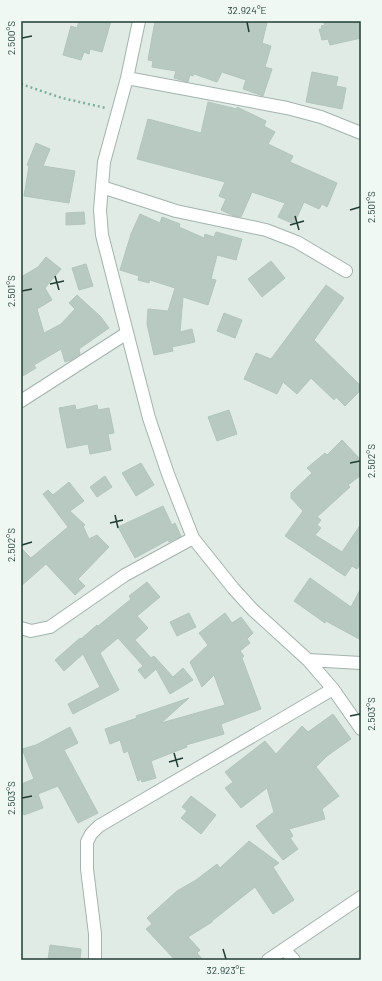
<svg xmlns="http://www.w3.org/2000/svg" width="382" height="981" viewBox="0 0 382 981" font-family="Barlow,sans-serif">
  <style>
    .building { fill: #b8c9c1; stroke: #b2c5bc }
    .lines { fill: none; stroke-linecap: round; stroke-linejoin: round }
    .minor-casing { stroke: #a3b3ad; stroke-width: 14 }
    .path { stroke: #7fb09f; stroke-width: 2.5; stroke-dasharray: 2 3; stroke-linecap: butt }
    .minor { stroke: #fff; stroke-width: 12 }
    .ticks { fill: none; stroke: #203c33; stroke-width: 1.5 }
    .neatline { fill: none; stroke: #203c33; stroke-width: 1.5 }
    .ticks-label { font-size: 10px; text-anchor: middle; fill: #203c33 }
  </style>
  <rect width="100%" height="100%" fill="#e0ebe6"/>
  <path class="building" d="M79,21H111L102,52L90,49L89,54L84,52L81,60L63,55L71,26L77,28Z
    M155,21H260L267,23L262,43L271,46L265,67L272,69L263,96L243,89L246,80L222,72L217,82L194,74L193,76L190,75L188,82L174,78L176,71L152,67L153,61L148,60Z
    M334,21H352L361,24V38L330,45L328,39L322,40L319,29H322L321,26L325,25L324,23Z
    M312,72L338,77L336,86L346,88L342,109L306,102Z
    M208,102L237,109V107L266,121L264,126L275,132L268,144L293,156L290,162L337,183L327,207L322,204L319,209L304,202L294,224L278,217L285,203L252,192L241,217L234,216L221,210L226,199L219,196L225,182L137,159L148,119L201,133Z
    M36,143L50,149L43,166L75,171L69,203L24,196L29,166L27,165Z
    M84,212L85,224L66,225V213Z
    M140,214L160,223L162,217L180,224L179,227L204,238L205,234L214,237L216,232L242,239L236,260L217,255L211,279L216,280L208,305L183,297L180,332L192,329L195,342L172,347L173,351L154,355L147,324L148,309L168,311L175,288L150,280L149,283L138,280L139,276L120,270L131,234Z
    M46,257L61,269L45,288L52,300L37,309L44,333L61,324L75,309L69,303L77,295L101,317L109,328L79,349L80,354L71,360L65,362L61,349L34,365L36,368L21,377V277L38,267Z
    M271,261L285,278L262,297L248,279Z
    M86,264L93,286L79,290L72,268Z
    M326,285L344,298L314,340L361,386V390L345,406L336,397L334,400L311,378L297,394L283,382L277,394L244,379L256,353L271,359Z
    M224,313L242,320L235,338L217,331Z
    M75,405L76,410L97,405L98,410L109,408L114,433L108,434L111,450L90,454L88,444L67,448L59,408Z
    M229,410L237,434L217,441L208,417Z
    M342,440L361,460V475L348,485L350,487L317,517L321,520L317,525L321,528L315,535L342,552L361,524V563L357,569L352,566L345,576L285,536L303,511L291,498V493L312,473L307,468L325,453L327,455Z
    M141,463L154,485L136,496L122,473Z
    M105,476L112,487L97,497L90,487Z
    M69,482L84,501L70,511L85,525L83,526L89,539L97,535L109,547L78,579L85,586L75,595L46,564L21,586V548L31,558L68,527L43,494L48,490L53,495Z
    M163,506L172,525L175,523L181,536L169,542L168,540L135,558L118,527Z
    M310,578L351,607L361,588V640L326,621L325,623L294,601Z
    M147,582L160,597L137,616L148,628L135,640L151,658L154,656L173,677L183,668L193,680L170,694L156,669L145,679L138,670L143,666L118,638L100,653L119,690L73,714L68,704L100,687L83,654L64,671L55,660L80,638L81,639L97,625L98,626L131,599L129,596Z
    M189,613L196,627L177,636L170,622Z
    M225,613L232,623L241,617L253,633L247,639L250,643L240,651L244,656L242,658L261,709L221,724L224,734L186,745L187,747L151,761L156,778L142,782L141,779L138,781L128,751L124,753L120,740L110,744L105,729L137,718L136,716L189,698L161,723L225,705L214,675L202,687L190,662L208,645L199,633Z
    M333,714L351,739L327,756L316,767L339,796L322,809L325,819L289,829L293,836L290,838L298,849L283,860L256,826L274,812L267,788L241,808L225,788L233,782L225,772L265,741L276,754L302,726L308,732Z
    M70,727L78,743L64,750L98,813L78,823L58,786L38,794L43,808L24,815L21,809V784L34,779L22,749L36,745Z
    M191,796L216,815L201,834L181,818L187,811L182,807Z
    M249,841L279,863L273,867L294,900L273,914L255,887L212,921V922L188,937L200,950L197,953L203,960H175L146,929L152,924L147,918L177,891L196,880L217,864L220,868Z
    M50,945L81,949L80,960H48Z"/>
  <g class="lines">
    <g class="minor-casing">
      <path id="minor" d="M139,21L127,78L104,162L100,210L102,235L149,418L168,474L193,538L233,588L253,610L308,660L361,663
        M127,78L287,108L321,117L361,133
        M102,187L176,211L266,230L297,242L346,271
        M21,401L127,333
        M21,628L31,631L50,627L125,575L193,538
        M308,660L333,689L361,729
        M284,949L294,960
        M95,960V934L87,869V842L91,834L99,826L333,689
        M268,960L361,897"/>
    </g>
    <path class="path" d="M21,84L62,98L106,108"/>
    <use href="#minor" class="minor"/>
  </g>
  <path class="ticks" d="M247,22L249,32M22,38L32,36M350,210L360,207M295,216L299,230M290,225L304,221M55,276L59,290M50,284L64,281M22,291L32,289M350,463L360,461M115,515L118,528M110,523L123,520M22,545L32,542M350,716L360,714M174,753L178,767M169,762L183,758M22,798L32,796M223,949L226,959"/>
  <rect width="382" height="981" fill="none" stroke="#f0f8f4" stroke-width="44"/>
  <rect x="22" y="22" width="338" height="937" class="neatline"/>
  <g class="ticks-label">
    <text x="247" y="14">32.924°E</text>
    <text transform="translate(11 38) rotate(-90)" y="4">2.500°S</text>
    <text transform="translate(371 207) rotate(-90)" y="4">2.501°S</text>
    <text transform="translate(11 291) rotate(-90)" y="4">2.501°S</text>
    <text transform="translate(371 461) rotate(-90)" y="4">2.502°S</text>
    <text transform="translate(11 545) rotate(-90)" y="4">2.502°S</text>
    <text transform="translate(371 714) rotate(-90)" y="4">2.503°S</text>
    <text transform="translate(11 798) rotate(-90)" y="4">2.503°S</text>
    <text x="226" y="974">32.923°E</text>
  </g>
</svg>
